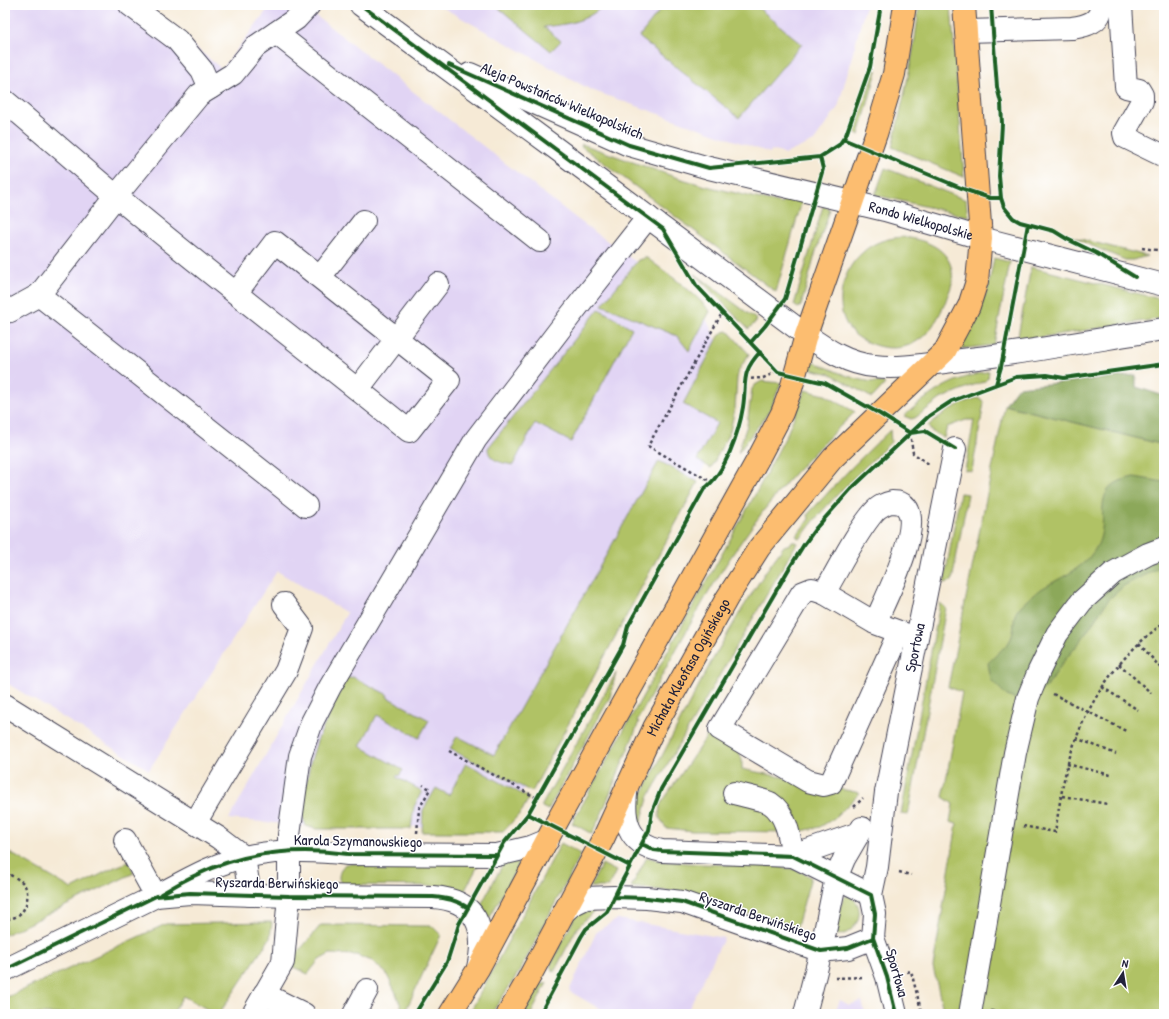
<svg xmlns="http://www.w3.org/2000/svg" width="1169" height="1019" viewBox="0 0 1169 1019" font-family="'Patrick Hand',sans-serif">
  <style>
    .built { fill: #e1d4f4 }
    .green { fill: #b0c265; stroke: #697250 }
    .forest { fill: #8ca85a; stroke: #57654a }
    .lines { fill: none; stroke-linecap: round; stroke-linejoin: round }
    .minor-casing { stroke: #424052; stroke-width: 24 }
    .major-casing { stroke: #424052; stroke-width: 24 }
    .path { stroke: #424052; stroke-width: 2.5; stroke-dasharray: 3 3; stroke-linecap: butt }
    .minor { stroke: #fff; stroke-width: 22 }
    .major { stroke: #fcbd6f; stroke-width: 22 }
    .cycleway-casing { stroke: #fff; stroke-width: 6 }
    .cycleway { stroke: #1b5e20; stroke-width: 4 }
    .labels { text-anchor: middle; stroke-width: 3; stroke-linejoin: round; paint-order: stroke }
    .street-label { font-size: 15px; fill: #22223b; stroke: #fff }
  </style>
  <rect width="100%" height="100%" fill="#fff"/>
  <filter id="ink" filterUnits="userSpaceOnUse"><feTurbulence type="fractalNoise" baseFrequency=".025" numOctaves="2"/><feDisplacementMap in="SourceGraphic" scale="8" xChannelSelector="R" yChannelSelector="G"/><feConvolveMatrix kernelMatrix="1 2 1 2 8 2 1 2 1" color-interpolation-filters="sRGB"/></filter>
  <filter id="wash" filterUnits="userSpaceOnUse"><feTurbulence type="fractalNoise" baseFrequency=".012" numOctaves="4" result="noise"/><feDisplacementMap in="SourceGraphic" scale="16" xChannelSelector="R" yChannelSelector="G"/><feGaussianBlur stdDeviation="0.9" result="paint"/><feColorMatrix in="noise" values="0 0 0 0 0 0 0 0 0 0 0 0 0 0 0 0 0 1.4 0 .05"/><feComposite in="paint" operator="in"/></filter>
  <g filter="url(#wash)">
    <rect width="100%" height="100%" fill="#f6ead6"/>
    <path class="built" d="M5,5H143L222,69L271,5H302L577,219L702,310L722,352L723,433L526,788L468,827L306,826L229,819L347,613L277,571L149,770L5,682Z
      M438,5H866L838,107L814,141L785,154L771,150L770,153L591,90Z
      M618,919L724,938L686,1014H609L569,991L597,931Z
      M840,1000L849,1005L862,1001L865,1014H834Z"/>
    <path class="green" d="M495,5H604C586,22 568,24 544,27L561,41L551,51Z
      M664,5H755L802,44L739,118L639,37Z
      M919,5H951L964,177L892,147C903,100 915,53 919,5Z
      M875,69L877,71L859,135L854,133Z
      M582,144L675,177L706,186L782,204L783,200L789,198L802,201L776,292L584,148L581,146Z
      M885,168L966,200L968,216L875,195Z
      M823,206L828,208L830,210L816,251L801,306L798,308L794,305Z
      M1069,236L1147,256L1133,260H1125Z
      M903,237C929,240 956,251 952,283C951,289 947,296 945,303C933,331 916,353 882,347C872,345 860,340 852,332C832,310 841,271 862,253C873,242 888,238 903,237Z
      M644,258H647C669,275 692,290 710,311L689,351L677,336L602,305L638,260Z
      M994,258L1010,262L994,345L959,349L973,322L988,288Z
      M1031,267L1164,300V318L1017,341Z
      M695,274L757,320L752,326L748,329Z
      M599,309L632,328L571,442L535,423L513,465C503,463 488,461 488,448Z
      M728,331L749,354L739,370L737,378L735,409L730,431L711,468L697,460L717,423L683,404L719,336L723,332Z
      M814,362C841,373 853,381 884,383L885,384L872,398L831,374L809,369L811,363Z
      M989,371L988,378L984,382L971,386L942,398L915,418L911,419L904,416C919,403 935,390 953,382C965,377 977,374 989,371Z
      M762,381L781,383L770,410L738,453L747,425L752,389L755,385Z
      M805,390L825,395L855,412C818,447 783,483 753,525C708,586 674,655 637,721L639,722L602,813L592,834L572,823L756,493L787,434Z
      M976,398L981,399L984,403L972,471L965,470L974,420H966L947,427L944,438L931,431L928,426C943,413 957,404 976,398Z
      M1005,405L1164,445V1014H944L933,967L957,824L950,822L953,804L943,797L962,692L948,687Z
      M890,430L891,442C859,473 826,503 800,539L796,536L809,519L808,514L852,467Z
      M659,461L698,482L532,792L450,749L457,736L494,755Z
      M960,493L968,494L952,581L944,583Z
      M792,541L797,543L649,796L640,825C635,817 636,809 639,800L710,664L739,614L766,571L784,546L790,544Z
      M940,603L946,608L908,815L901,814Z
      M616,673L610,697L548,810L542,807V805Z
      M353,677L388,695L387,697L429,720L419,738L377,715L360,746L403,770L399,776L397,775L396,777L422,791L414,807L411,829H316L306,826L301,813L303,798L311,760L317,741L346,678Z
      M711,730L739,751L742,760V769L860,793L836,817L820,827L797,832L692,831L666,828L659,817L660,805Z
      M466,763L529,798L522,811L503,832H422L423,810L436,788L449,795Z
      M561,843L581,854L519,972L491,1014H469Z
      M5,850L72,889L115,867L129,862L134,873L5,935Z
      M647,857L661,861L702,864L775,866L797,870L811,877L796,930L689,893L631,887Z
      M480,862L464,892L453,888L443,886L348,885C334,884 339,871 345,864Z
      M504,862L519,863L489,919L481,905Z
      M602,864L616,871L608,887H590Z
      M847,895C869,903 859,936 836,935L835,932C837,923 839,901 847,895Z
      M597,908L577,928L554,972L550,966L574,919C581,910 586,909 597,908Z
      M272,922L270,938L219,1014H216L183,996L172,1014H80L74,1011L68,1014H5V998L166,924Z
      M321,925L432,926L441,935L404,1014L395,991L386,973L372,961L356,955L330,954L319,960L308,974L289,965L292,959Z
      M547,983L531,1014H524L539,985Z"/>
    <path class="forest" d="M1136,375V387L1164,396L1160,413L1164,415V445L1005,405L1018,387Z
      M1134,477L1164,482V565L1125,585L1109,599L1080,642L1064,661L1048,685L1028,703L1007,696L991,680L988,663C993,658 1006,646 1009,642C1015,633 1013,624 1015,615C1016,611 1022,604 1026,601C1048,579 1081,576 1097,546C1112,518 1086,486 1134,477Z"/>
  </g>
  <g filter="url(#ink)">
    <g class="lines">
      <g class="minor-casing">
        <g id="minor">
          <path d="M130,5L177,40L202,70L210,88"/>
          <path d="M361,5L554,147L806,335C826,349 848,364 874,366C900,369 927,364 953,361C1024,353 1094,340 1164,329"/>
          <path d="M1121,5L1126,87L1139,90L1142,95V101L1124,133L1125,137L1164,156"/>
          <path d="M966,31L1072,28C1086,26 1102,22 1101,5"/>
          <path d="M276,33L540,241"/>
          <path id="s1" d="M470,74L629,145L709,168L885,210L981,238L1164,285"/>
          <path d="M5,101C42,132 78,164 115,195C211,276 312,352 409,431L449,380L275,242L236,293"/>
          <path d="M320,277L364,221"/>
          <path d="M5,307L10,311L39,295"/>
          <path d="M358,389L438,284"/>
          <path d="M306,506L39,295L116,196L199,95L233,74L255,47L296,19L309,5"/>
          <path d="M824,593L812,589L802,593L720,729L808,781L824,785L831,783L899,632"/>
          <path d="M875,623C885,600 923,527 906,507C903,503 897,502 892,502C886,503 878,507 874,512C855,534 839,568 824,593L875,623L913,637"/>
          <path d="M5,705L219,838L244,857L250,895"/>
          <path d="M627,786C622,818 626,844 662,851L793,856L859,833"/>
          <path d="M734,793C742,795 764,800 770,803C787,814 790,839 793,856"/>
          <path d="M195,823L286,671L302,628L284,604"/>
          <path d="M125,840L156,896"/>
          <path d="M793,856L871,895"/>
          <path d="M164,892C190,878 216,863 245,857C279,849 314,850 348,854L497,855L531,847L548,840"/>
          <path id="s2" d="M564,912L572,905L586,898L614,897L647,898L682,902L821,951L848,948L873,938L875,914L871,895L877,867L886,792L955,449"/>
          <path d="M873,938L887,977L896,1014"/>
          <path d="M5,970L156,896L190,893L289,896L433,897C477,900 487,928 478,968"/>
          <path d="M264,994L304,1014"/>
          <path d="M253,1014L283,962L289,896V835L300,756L312,722L330,687L476,439L570,316L648,217"/>
          <path d="M354,1014L367,990"/>
          <path d="M805,1014L821,951L836,878L844,859L862,828"/>
          <path d="M970,1014L1015,753L1028,698L1039,671L1057,634L1082,601L1113,573L1148,554L1164,548"/>
        </g>
      </g>
      <g class="major-casing">
        <g id="major">
          <path d="M450,1014L478,969L554,827L758,459L782,413L791,389L806,335L876,134L894,74L905,5"/>
          <path id="s3" d="M508,1014L530,976L604,837L654,728L727,598L759,548L833,458L945,351L969,306L977,281L981,238L964,5"/>
        </g>
      </g>
      <path class="path" d="M1142,248L1164,251
        M745,379L763,378L774,373
        M910,433L913,453L930,465
        M713,483L648,446L722,313
        M1139,643L1164,672
        M1119,664L1151,693
        M1102,687L1138,710
        M1053,694L1126,731
        M1076,738L1116,754
        M449,751L537,798
        M1067,764L1111,775
        M1062,796L1107,804
        M854,807L863,798
        M1023,826L1055,832C1059,809 1062,785 1068,763C1084,707 1116,657 1164,623
        M417,833L419,809L430,789L423,785
        M5,872C10,875 17,878 22,882C31,890 28,910 17,916C14,918 9,919 5,920
        M899,872L911,875
        M907,972L911,971L922,1014
        M835,978L864,977
        M991,1011L1007,1014"/>
      <use href="#minor" class="minor"/>
      <use href="#major" class="major"/>
      <g class="cycleway-casing">
        <path id="cycleway" d="M361,5L663,229L696,285L778,372L825,383L880,414L910,433L925,431L955,449
          M991,5L997,87L1001,103L1002,124L999,176L1001,198
          M449,65L629,145L709,168L820,157L839,145L846,135L870,67L881,5
          M843,139L966,190L990,198H1001L1004,207L1013,218L1020,222L1054,231L1067,239L1096,253L1135,277
          M751,342L765,326L785,299L823,169L820,157
          M996,384L1001,367L1028,224
          M528,814L630,866
          M161,894C173,887 184,880 196,875C244,852 296,847 348,854L497,855
          M614,897L647,898L682,902L821,951L848,948L873,938L875,914L871,895L793,856L662,851L654,850L642,844
          M873,938L887,977L896,1014
          M5,970L156,896L190,893L289,896L433,897C446,898 457,900 468,908
          M415,1014L447,962L459,924L504,843L528,814L623,645L628,626L704,489C725,474 739,432 743,407C747,381 740,374 760,352
          M540,1014L581,937L586,929L607,912L609,908L619,887L649,830L652,812L661,789L790,567L803,546L816,528L851,489L929,416L952,401L1016,377L1047,375L1064,378L1164,364"/>
      </g>
      <use href="#cycleway" class="cycleway"/>
    </g>
  </g>
  <g class="labels">
    <g class="street-label">
      <text transform="translate(562 101) rotate(23)" y="5">Aleja Powstańców Wielkopolskich</text>
      <text dy="5" stroke="none"><textPath href="#s1" startOffset="476">Rondo Wielkopolskie</textPath></text>
      <text dy="5" stroke="none"><textPath href="#s2" startOffset="619">Sportowa</textPath></text>
      <text dy="5" stroke="none"><textPath href="#s3" startOffset="391">Michała Kleofasa Ogińskiego</textPath></text>
      <text transform="translate(358 841) rotate(1)" y="5">Karola Szymanowskiego</text>
      <text transform="translate(277 883) rotate(1)" y="5">Ryszarda Berwińskiego</text>
      <text transform="translate(758 916) rotate(19)" y="5">Ryszarda Berwińskiego</text>
      <text transform="translate(897 973) rotate(74)" y="5">Sportowa</text>
    </g>
  </g>
  <rect width="1169" height="1019" fill="none" stroke="#fff" stroke-width="20"/>
  <g transform="translate(1123 973) rotate(12)" stroke="#ffffff" stroke-width="3" paint-order="stroke">
  <path d="M0-3L7 15L0 10L-7 15Z" fill="#22223b"/>
  <text y="-6" font-size="11" font-weight="bold" text-anchor="middle" fill="#22223b">N</text>
  </g>
</svg>
